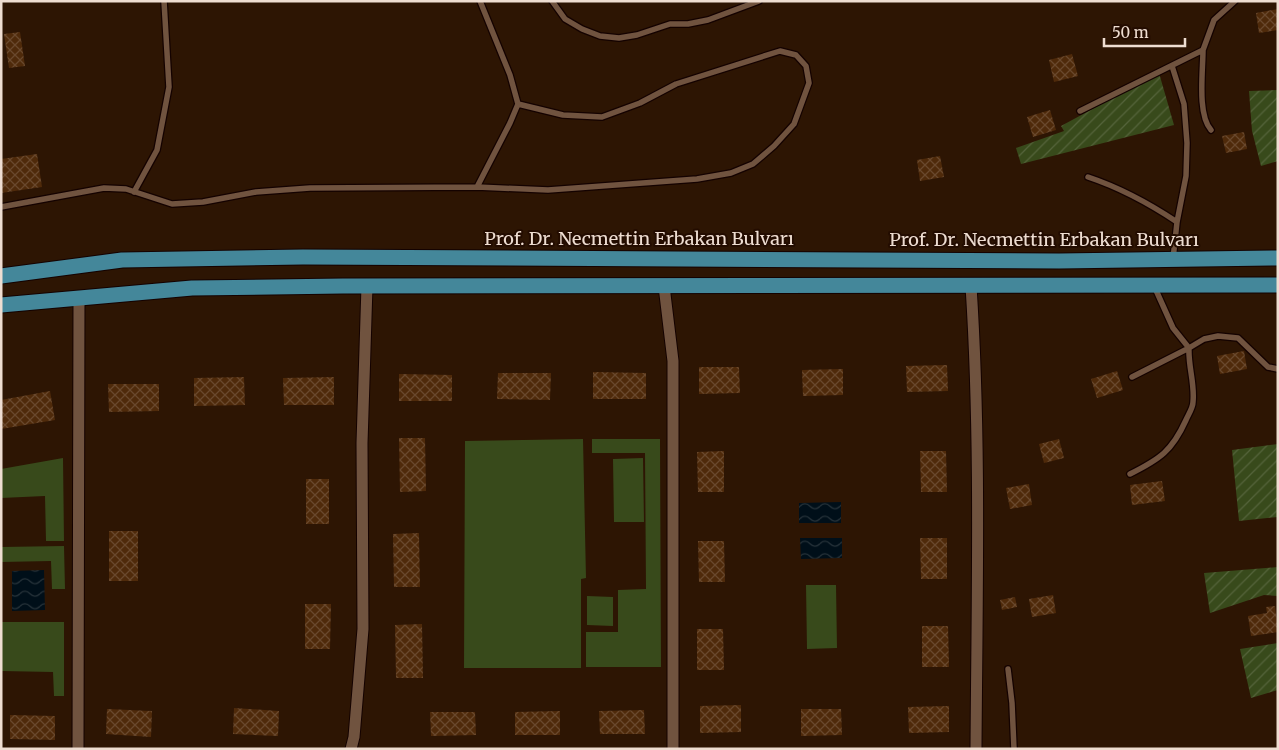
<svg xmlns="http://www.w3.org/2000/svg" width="1279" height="750" viewBox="0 0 1279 750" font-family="Merriweather,serif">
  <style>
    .green { fill: #384a1b }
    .garden { fill: url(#garden-furrows) }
    .water { fill: url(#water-waves) }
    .building { fill: url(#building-cross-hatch) }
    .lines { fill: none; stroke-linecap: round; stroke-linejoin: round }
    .lane-casing { stroke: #140200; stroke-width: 8 }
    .street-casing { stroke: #140200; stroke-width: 13 }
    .primary-casing { stroke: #140200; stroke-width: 17 }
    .lane { stroke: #70533f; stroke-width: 5.5 }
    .street { stroke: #70533f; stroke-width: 11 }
    .primary { stroke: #44879a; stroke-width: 15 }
    .labels { text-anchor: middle; stroke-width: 4; stroke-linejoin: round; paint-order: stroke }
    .street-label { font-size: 18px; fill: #eeddd1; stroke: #230c00 }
  </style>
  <defs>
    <pattern id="garden-furrows" width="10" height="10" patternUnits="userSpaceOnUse" patternTransform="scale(1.25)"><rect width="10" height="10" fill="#384a1b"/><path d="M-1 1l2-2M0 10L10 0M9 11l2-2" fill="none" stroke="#55643b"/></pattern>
    <pattern id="water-waves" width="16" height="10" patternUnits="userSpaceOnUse" patternTransform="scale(1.25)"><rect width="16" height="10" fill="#000f19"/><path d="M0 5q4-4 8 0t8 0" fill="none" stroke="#263239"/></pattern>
    <pattern id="building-cross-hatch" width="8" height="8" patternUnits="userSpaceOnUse" patternTransform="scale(1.25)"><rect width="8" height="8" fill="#4f2a0a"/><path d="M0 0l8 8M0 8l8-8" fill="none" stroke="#69482d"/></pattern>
  </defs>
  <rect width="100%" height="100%" fill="#2d1503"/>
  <path class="green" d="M583,439L586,578L581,579V668H464L465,441Z
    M592,439H660L661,667H586V632H618V590L646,589L645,453H592Z
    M63,458L64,541H46L45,496L1,498V469Z
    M643,458L644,522H614L613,459Z
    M64,546L65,589H52L51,561L1,562V547Z
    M806,585H836L837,648L807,649Z
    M587,596L613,597V626L587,625Z
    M1,622H64V696H54L53,672L1,671Z"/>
  <path class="garden" d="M1159,73L1174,125L1021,164L1016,148L1064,131L1061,126Z
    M1278,90V161L1261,166L1252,131L1249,91Z
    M1278,444V517L1239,521L1232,450Z
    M1278,567V596L1264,595L1210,613L1204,573Z
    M1278,643V690L1251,698L1240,649Z"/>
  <path class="water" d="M841,502V523H799V503Z
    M800,538H842V558L801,559Z
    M44,570L45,610L12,611V571Z"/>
  <path class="building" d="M1278,9V30L1259,33L1256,13Z
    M20,32L25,66L9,68L4,34Z
    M1072,54L1078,76L1054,82L1049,60Z
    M1050,110L1056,130L1033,137L1027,117Z
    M1244,132L1247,149L1226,153L1222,136Z
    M37,154L42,187L1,193V159Z
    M940,156L944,177L920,181L917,160Z
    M1244,351L1247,369L1220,374L1217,356Z
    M947,365L948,391L907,392L906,366Z
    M699,367H739L740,393L699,394Z
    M843,369V395L803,396L802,370Z
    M1117,371L1123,390L1097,398L1091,379Z
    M593,372L646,373V399H593Z
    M498,373H551L550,400L497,399Z
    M399,374L452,375V401H399Z
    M244,377L245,405L194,406V378Z
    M334,377V405H284L283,378Z
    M108,384H159V411L109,412Z
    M50,391L55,420L1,429V400Z
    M399,438H425L426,491L400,492Z
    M1059,439L1064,458L1044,463L1039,444Z
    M724,451V492H698L697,452Z
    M920,451H946L947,492H921Z
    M306,479H329V524H306Z
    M1162,481L1165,501L1132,505L1130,485Z
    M1029,484L1032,505L1010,509L1006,488Z
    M109,531H138V581H109Z
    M419,533L420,587H394L393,534Z
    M920,538H947V579H921Z
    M698,541H724L725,582H699Z
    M1053,595L1056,613L1032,617L1029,599Z
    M1015,597L1017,607L1002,610L1000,600Z
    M305,604H331L330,649H305Z
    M1275,606L1278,632L1251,636L1248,616L1267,613L1266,607Z
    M422,624L423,678H396L395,625Z
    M922,626H948L949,667H922Z
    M697,629H723L724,670H697Z
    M741,705V732L700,733V706Z
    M949,706V732L909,733L908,707Z
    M234,708L279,711L278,736L233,734Z
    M107,709L152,711L151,737L106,734Z
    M801,709H841L842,735L801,736Z
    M644,710L645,734H600L599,711Z
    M560,711V735H515V712Z
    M430,712H475L476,735L431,736Z
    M10,715L55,716V740L10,739Z"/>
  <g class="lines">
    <g class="lane-casing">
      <path id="lane" d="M552,1L565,19L582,29L600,36L619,38L637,35L670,24H688L708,20L759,1
        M1203,50C1203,71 1197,114 1211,130
        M1172,66L1184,104L1187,143L1186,176L1177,222L1173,259
        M1080,111L1203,50L1214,20L1235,1
        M1088,177C1121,188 1147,202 1177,222
        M477,187L510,123L518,104L510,75L480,1
        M134,192L157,150L169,87L164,1
        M1,207L104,188L126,189L172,204L203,202L256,192L310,188L477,187L548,190L697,179L731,173L753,164L774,146L794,124L809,83L806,66L796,55L780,51L676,84L640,103L602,117L563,115L518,104
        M1132,377L1189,348L1173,328L1155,288
        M1130,474C1160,459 1172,451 1186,420C1188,415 1193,408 1193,402C1195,384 1188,366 1189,348L1204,339L1218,336L1238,338L1268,367L1278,369
        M1008,669L1012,703L1014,749"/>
    </g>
    <g class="street-casing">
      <path id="street" d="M664,286L673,361V749
        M971,286C981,440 977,595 976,749
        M78,749L79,297
        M351,749L354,737L363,629L362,443L367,286"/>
    </g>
    <g class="primary-casing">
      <path id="primary" d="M1,276L122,260L303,257L1059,261L1278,258
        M1,305L192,288L343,286L1278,285"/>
    </g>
    <use href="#lane" class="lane"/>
    <use href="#street" class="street"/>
    <use href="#primary" class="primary"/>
  </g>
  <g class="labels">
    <g class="street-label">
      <text x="639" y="245">Prof. Dr. Necmettin Erbakan Bulvarı</text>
      <text x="1044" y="246">Prof. Dr. Necmettin Erbakan Bulvarı</text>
    </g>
  </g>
  <rect width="1279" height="750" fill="none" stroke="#eeddd1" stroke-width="5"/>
  <path d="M1104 38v8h81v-8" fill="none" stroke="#eeddd1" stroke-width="2.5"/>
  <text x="1112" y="38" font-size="15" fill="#eeddd1" stroke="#230c00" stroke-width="4" paint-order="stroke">50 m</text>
</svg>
